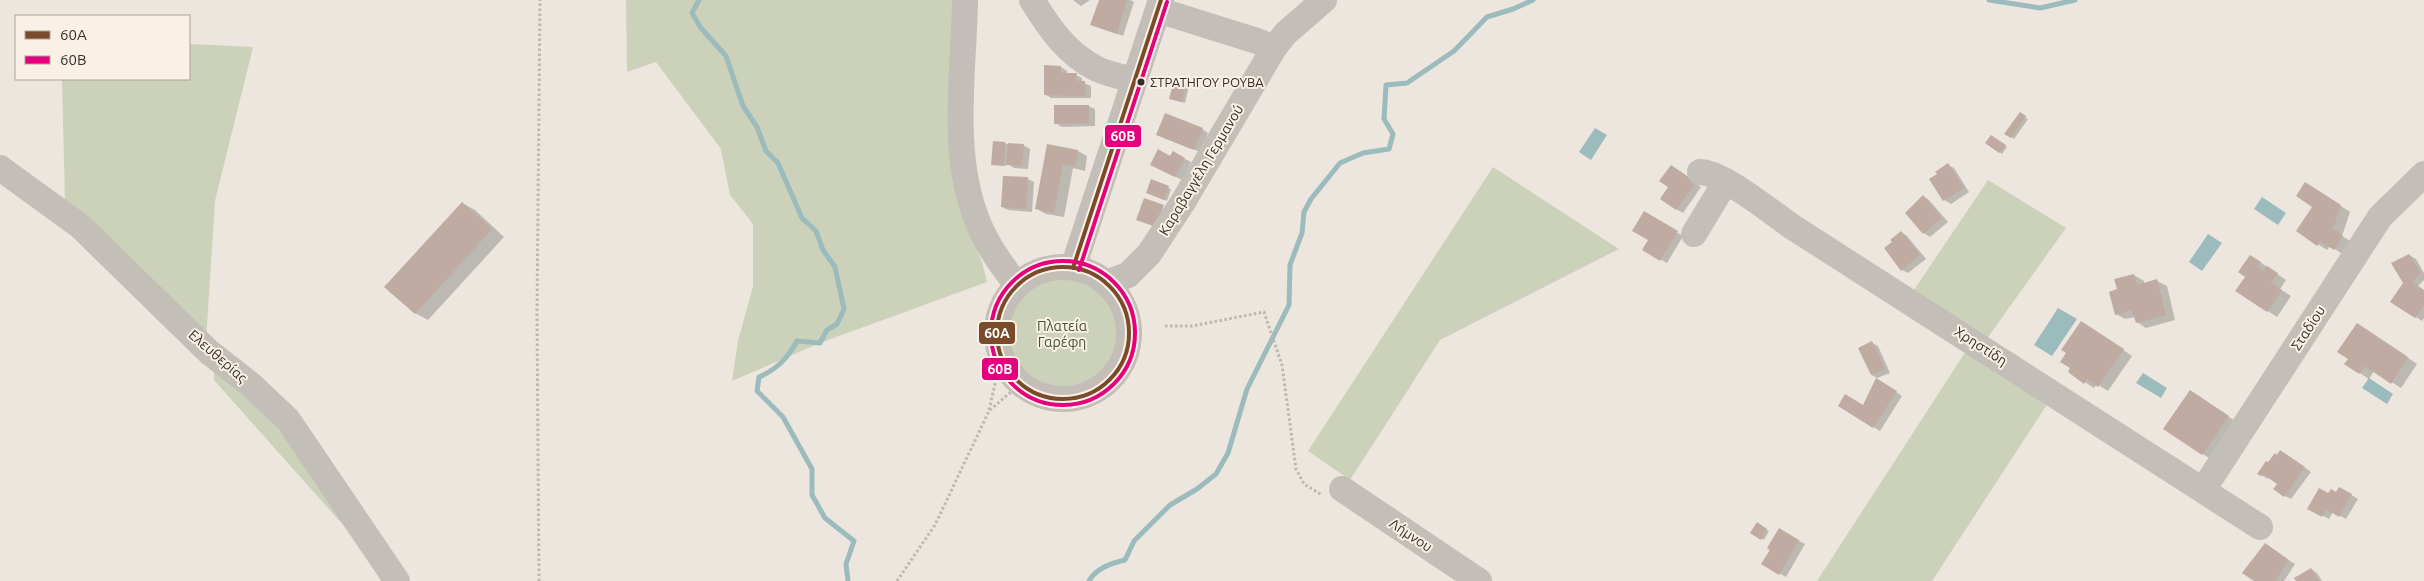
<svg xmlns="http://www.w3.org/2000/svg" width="2424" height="581" viewBox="0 0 2424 581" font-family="Ubuntu,sans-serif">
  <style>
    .green { fill: #ccd1b9 }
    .water { fill: #9cbbbc }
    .shadow { fill: #0003 }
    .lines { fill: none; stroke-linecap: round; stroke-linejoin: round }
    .stream { stroke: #9cbbbc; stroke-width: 5 }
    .building { fill: #bfaba1 }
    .path { stroke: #bdb7b0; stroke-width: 3; stroke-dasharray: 2.5 2.5; stroke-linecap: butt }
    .minor { stroke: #c4beb8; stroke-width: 26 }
    .bus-1-casing { stroke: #f9f1e6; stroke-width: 8 }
    .bus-2-casing { stroke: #f9f1e6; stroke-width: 8 }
    .bus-1 { stroke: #7a4b2a; stroke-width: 4 }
    .bus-2 { stroke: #e5007d; stroke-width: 4 }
    .bus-dot { fill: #352c27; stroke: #f9f1e6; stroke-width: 2 }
    .labels { text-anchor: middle; stroke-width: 4; stroke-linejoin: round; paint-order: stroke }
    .bus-label { font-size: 13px; fill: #352c27; stroke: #f9f1e6; text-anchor: start }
    .street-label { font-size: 14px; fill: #352c27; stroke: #f9f1e6 }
    .park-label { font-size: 14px; fill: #42522b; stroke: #f9f1e6 }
    .line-badge { stroke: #f9f1e6; stroke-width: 2 }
    .badge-label { font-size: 14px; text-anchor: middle; font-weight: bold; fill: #fff }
  </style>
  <rect width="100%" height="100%" fill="#ece6df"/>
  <path class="green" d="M626,0H956L967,225L982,262L987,282L820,343L732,381L738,341L753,286V224L730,195L721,149L656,62L627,72Z
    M189,44L253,47L215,201L206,341L65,203L62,79H189Z
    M1493,167L1619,249L1440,340L1350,480L1308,451Z
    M1988,180L2066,228L1986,340L1912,293Z
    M1004 334a58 58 0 1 1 116 0a58 58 0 1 1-116 0Z
    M1968,348L2050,400L1932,581H1817Z
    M214,364L255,398L384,571L214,380Z"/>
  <path class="water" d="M1595,128L1607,135L1591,160L1579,152Z
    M2262,197L2286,213L2278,225L2254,209Z
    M2208,234L2222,243L2202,271L2189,262Z
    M2058,308L2077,319L2052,356L2034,345Z
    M2143,373L2167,388L2161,398L2136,383Z
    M2369,378L2393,394L2387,404L2362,388Z"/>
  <path class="shadow" d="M1073,0H1090L1081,6Z
    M1100,0H1130L1134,2L1123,36L1092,25Z
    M1061,67L1067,71V74L1076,75L1082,78V82L1091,86V98H1051L1045,94Z
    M1175,82L1189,86L1185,103L1174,100Z
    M1088,106L1095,109V126L1062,127L1055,123Z
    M2020,113L2028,119L2014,139L2006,134Z
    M1202,129L1208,133L1200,152L1164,138Z
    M1994,138L2007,147L2002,154L1987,143Z
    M1005,143L1009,145H1023L1030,149L1028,169L1014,168L1007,163L1006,166L993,164Z
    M1048,146L1078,151L1087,156L1085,171L1073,168L1064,217L1046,214L1037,209Z
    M1173,153L1191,162L1182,180L1158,168Z
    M1948,165L1954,168L1969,192L1951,204L1944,200Z
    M1678,170L1701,187L1683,213L1676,209Z
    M1004,177L1028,179L1034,182L1032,212L1008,210L1002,207Z
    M1152,181L1171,189L1167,201L1150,194Z
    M2315,189L2350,212L2342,236L2352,242L2344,255L2330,246L2327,250L2297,231L2314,206Z
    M1923,196L1929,200L1948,222L1930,237L1924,233Z
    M462,203L475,210L504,237L428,320L415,313Z
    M1644,213L1683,236L1667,263L1644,250L1649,240Z
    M1901,232L1907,236L1926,259L1908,273L1902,270L1893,242Z
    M2409,255L2416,259L2424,273V280L2417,287L2424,291V318L2422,321L2392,301L2404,283Z
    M2260,262L2286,280L2280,289L2291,296L2277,317L2237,291Z
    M2134,275L2144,281V284L2157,281L2167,286L2175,320L2146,328L2137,322L2135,317L2125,319L2116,314L2119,290Z
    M2091,328L2132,356L2108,391L2097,384L2094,388L2069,372Z
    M2367,330L2417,364L2401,388L2374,371L2369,379L2346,364Z
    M1872,343L1878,346L1890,373L1877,378L1872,375Z
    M1883,383L1902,396L1880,431L1840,405L1863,406Z
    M2200,397L2238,423L2212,460L2165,429Z
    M2287,455L2311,472L2291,499L2285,496L2279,483L2269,477L2268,479L2259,474L2278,456Z
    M2340,488L2358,499L2346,519L2333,512L2329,519L2309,508L2329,495L2337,494Z
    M1757,524L1769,531L1764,540L1752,533Z
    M1779,530L1805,544L1786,577L1763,564Z
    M2271,549L2295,564L2284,581H2256Z
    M2311,569L2317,573L2322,581H2298Z"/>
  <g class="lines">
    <path class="stream" d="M699,0L692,13L701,28L726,56L743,106L757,127L766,151L778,163L802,218L816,231L823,250L835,267L844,309L837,324L827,330L820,343L797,341C787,359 777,369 759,377L757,391L783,417L812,469V495L825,518L854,541L846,564L848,581
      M1989,0L2040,8L2075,0
      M1089,581C1096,568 1111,563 1125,560L1134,541L1170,505L1197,489L1216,474L1228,453L1247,389L1289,305L1290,265L1302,233L1304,212L1311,199L1340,163L1363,153L1389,149L1393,134L1384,119L1386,85L1407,83L1454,51L1487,17L1513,9L1533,0"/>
  </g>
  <path class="building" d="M1099,0H1127L1117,34L1090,25Z
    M1044,65L1061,66V73H1077L1076,81H1085V96L1044,95Z
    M1174,80L1186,83L1182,102L1169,99Z
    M1054,105H1089V123L1054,124Z
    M2020,112L2026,116L2011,138L2004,134Z
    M1165,113L1203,128L1194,150L1156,135Z
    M1991,135L2006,145L1999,153L1985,143Z
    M993,141L1005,142L1004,166L991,165Z
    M1008,143L1024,144L1022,166L1006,165Z
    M1047,144L1078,150L1075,166L1063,164L1054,213L1035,209Z
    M1158,149L1170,156L1173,151L1185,158L1175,177L1150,165Z
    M1948,163L1964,188L1943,201L1929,179L1937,174L1935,172Z
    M1671,165L1696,182L1676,210L1660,199L1668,187L1659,181Z
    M1003,176L1028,177L1026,209L1001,207Z
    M1151,179L1169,186L1164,200L1146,193Z
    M2305,182L2341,205L2333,229L2343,236L2334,250L2320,241L2317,246L2296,231L2312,207L2296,196Z
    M1923,195L1942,218L1923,234L1905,213Z
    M1144,198L1164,205L1156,227L1136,220Z
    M462,202L492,229L415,314L384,287Z
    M1644,211L1678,231L1660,261L1642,250L1648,240L1632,231Z
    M1901,231L1920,255L1901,271L1884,248L1892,242L1890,240Z
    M2409,254L2421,273L2412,282L2424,290V305L2415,318L2390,302L2403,283L2391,263Z
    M2250,255L2261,262L2258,267L2263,271L2267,266L2278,273L2271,283L2282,290L2267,312L2235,291L2245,277L2238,272Z
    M2134,274L2137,285L2157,279L2166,315L2136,323L2132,310L2115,315L2109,292L2117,289L2114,279Z
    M2081,321L2124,349L2098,387L2087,379L2084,384L2068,372L2070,368L2060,362L2066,353L2061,350Z
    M2357,323L2408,357L2391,384L2365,366L2359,374L2344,364L2348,359L2337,352Z
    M1872,341L1885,369L1871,375L1858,348Z
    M1876,378L1897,391L1873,428L1838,406L1845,394L1863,405Z
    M2190,390L2229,416L2202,455L2163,429Z
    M2280,450L2305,467L2284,497L2273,489L2277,484L2263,474L2261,476L2257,474L2266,461L2268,462L2275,453L2277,455Z
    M2339,487L2352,494L2339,517L2326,509L2322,517L2307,509L2319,488L2328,493L2331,489L2336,492Z
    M1757,522L1767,529L1761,540L1750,533Z
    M1779,528L1799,540L1779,575L1761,564L1770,550L1767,548Z
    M2265,543L2289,560L2275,581H2254L2242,573Z
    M2311,568L2319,581H2296L2294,578Z"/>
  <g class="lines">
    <path class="path" d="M1165,326H1192L1264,312L1282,365L1296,469L1304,484L1322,495
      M989,410L1001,359
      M539,581L537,313L540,0
      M897,581L935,525L989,411L1020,384"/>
    <path class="minor" d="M965,0C964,72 950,151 977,220C986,244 1001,265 1017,285
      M1032,0C1049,28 1067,54 1097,69C1108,74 1122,77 1134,80
      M1158,10L1257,41L1274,48
      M0,168L80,226L209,352L250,384L288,420L397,581
      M1700,172C1722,172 1771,212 1791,226L2260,527
      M1694,234L1726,181
      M997 333a66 66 0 1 1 132 0a66 66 0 1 1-132 0Z
      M1073,268L1161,0
      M1106,283L1128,275L1149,254L1183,202L1274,48L1286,33L1324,0
      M1342,489L1479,581
      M2203,490L2380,217L2424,174"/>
    <g class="bus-1-casing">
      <path id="bus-1" d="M997 333a66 66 0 1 1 132 0a66 66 0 1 1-132 0Z
        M1073,268L1161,0"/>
    </g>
    <g class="bus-2-casing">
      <path id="bus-2" d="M991 333a72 72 0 1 1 144 0a72 72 0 1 1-144 0Z
        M1079,270L1167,2"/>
    </g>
    <use href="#bus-1" class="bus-1"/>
    <use href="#bus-2" class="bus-2"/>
  </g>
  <circle class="bus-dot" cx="1141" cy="82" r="4.5"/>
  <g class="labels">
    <g class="bus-label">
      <text x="1150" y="87">ΣΤΡΑΤΗΓΟΥ ΡΟΥΒΑ</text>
    </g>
    <g class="street-label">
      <text transform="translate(1201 170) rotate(-59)" y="5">Καραβαγγέλη Γερμανού</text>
      <text transform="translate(2308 328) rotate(-57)" y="5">Σταδίου</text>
      <text transform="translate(1981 346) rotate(33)" y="5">Χρηστίδη</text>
      <text transform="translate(218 356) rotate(41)" y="5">Ελευθερίας</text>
      <text transform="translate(1411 535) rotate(34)" y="5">Λήμνου</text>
    </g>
    <g class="park-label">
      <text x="1062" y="331">Πλατεία<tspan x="1062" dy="16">Γαρέφη</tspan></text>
    </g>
  </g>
  <g class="line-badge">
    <rect x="1104" y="124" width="38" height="24" rx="5" fill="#e5007d"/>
    <rect x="978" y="321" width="38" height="24" rx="5" fill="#7a4b2a"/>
    <rect x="981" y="357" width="38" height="24" rx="5" fill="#e5007d"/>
  </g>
  <g class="badge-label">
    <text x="1123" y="141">60Β</text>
    <text x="997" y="338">60Α</text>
    <text x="1000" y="374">60Β</text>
  </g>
  <rect x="15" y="15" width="175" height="65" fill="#f9f1e6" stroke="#aba29a"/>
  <rect x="25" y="31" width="25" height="8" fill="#7a4b2a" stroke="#aba29a"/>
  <text x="60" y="40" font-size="15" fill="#352c27">60Α</text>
  <rect x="25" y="56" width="25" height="8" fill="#e5007d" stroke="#aba29a"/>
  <text x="60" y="65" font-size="15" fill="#352c27">60Β</text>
</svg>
